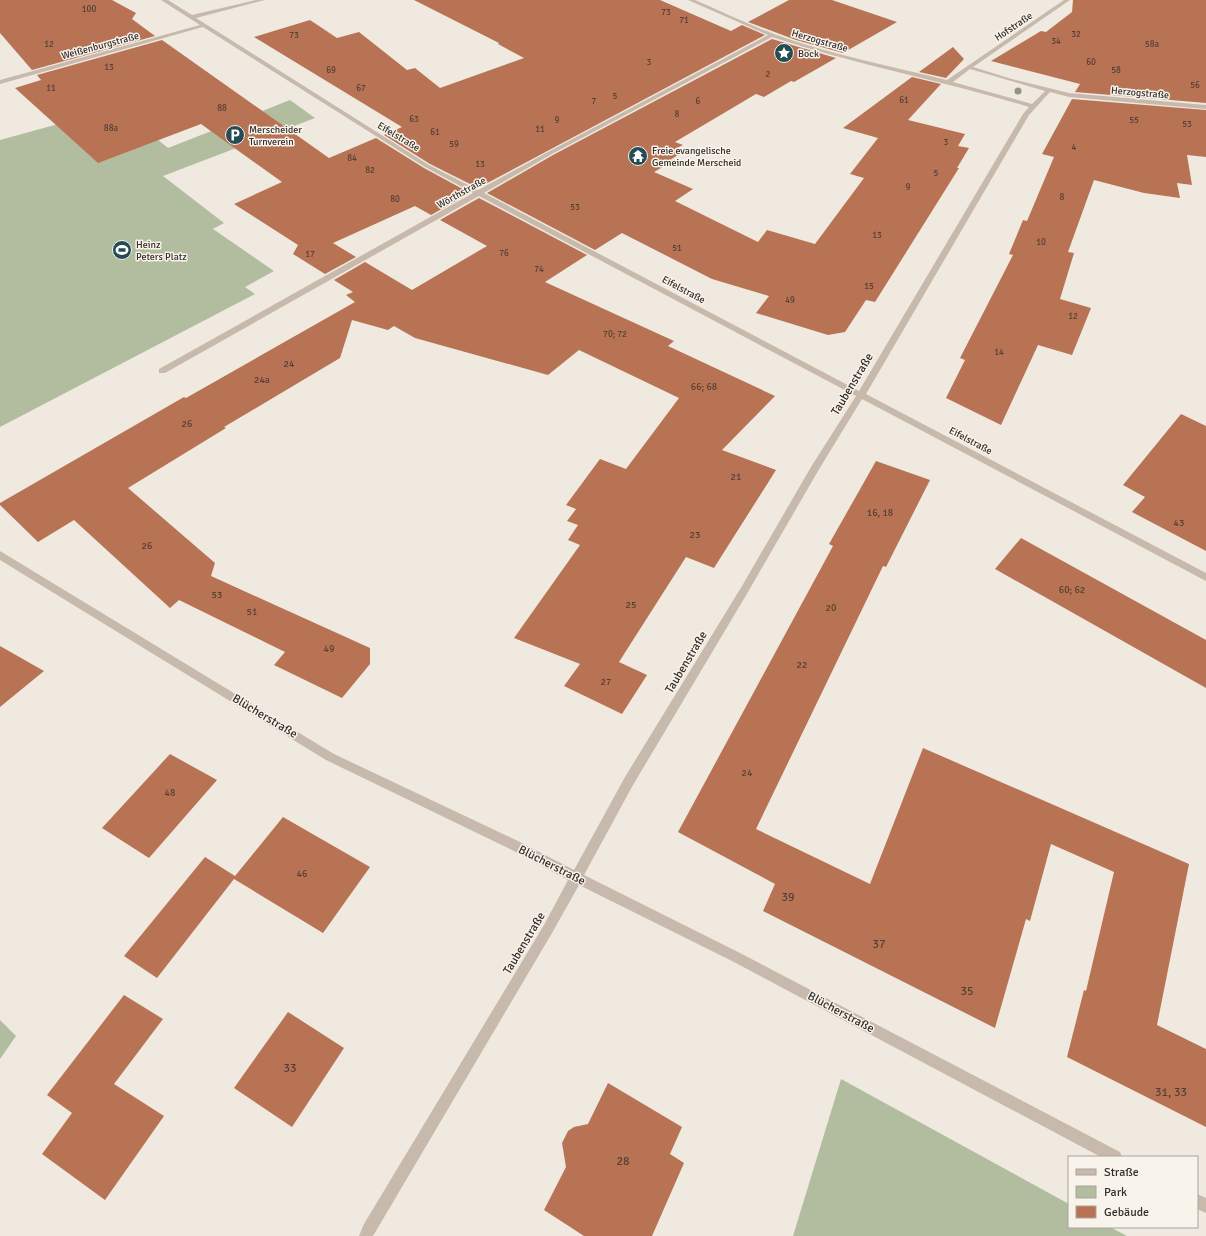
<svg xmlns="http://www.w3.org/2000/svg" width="1206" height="1236" viewBox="0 0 1206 1236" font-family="Signika,sans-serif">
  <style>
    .green { fill: #b2bda0 }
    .building { fill: #b87355 }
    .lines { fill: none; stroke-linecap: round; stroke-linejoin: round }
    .street { fill: #c7baac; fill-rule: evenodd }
    .tree { fill: #91957f }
    .labels { text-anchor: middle; stroke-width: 3; stroke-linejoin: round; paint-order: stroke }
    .far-number-label { font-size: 9px; fill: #563f35 }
    .far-street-label { font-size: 10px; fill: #362e2a; stroke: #f8f3eb }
    .far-poi-label { font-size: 10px; fill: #362e2a; stroke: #f8f3eb; text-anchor: start }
    .number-label { font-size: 10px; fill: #563f35 }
    .street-label { font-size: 12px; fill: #362e2a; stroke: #f8f3eb }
    .near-number-label { font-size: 12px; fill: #563f35 }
  </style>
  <rect width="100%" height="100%" fill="#f0e9df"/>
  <path class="green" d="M290,100L315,118L163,176L224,223L213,229L274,271L245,287L255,294L0,427V140L62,123L125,113L168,148Z
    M0,1020L16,1036L0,1059Z
    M841,1079L1069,1204V1227H1110L1127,1236H793Z"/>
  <path class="building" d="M0,0H112L136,13L132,19L155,36L32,70L0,33Z
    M414,0H660L731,31L742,25L765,35L478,188L430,164L384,135L402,127L254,37L310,20L337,38L359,32L407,70L415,68L440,88L524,58L498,44L499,43Z
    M789,0H832L897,22L843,53L796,40L748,22Z
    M1073,0H1206V103L1075,92L1080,84L991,61L1041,31L1046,32L1072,12Z
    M772,39L836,58L794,82L791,81L764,97L756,94L675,142L683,145L673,150L681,153L670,160L673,161L654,172L693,189L675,201L758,242L767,230L815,244L864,178L850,174L878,138L843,128L912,77L941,84L908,120L965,134L958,146L969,148L957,168H959L875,302L866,300L845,332L828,335L756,313L769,296L712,279L622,233L595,250L487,193L553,155Z
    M162,40L329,158L376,138L424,168L470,193L431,215L415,206L333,243L356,257L325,274L293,254L298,245L234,204L282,182L201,124L98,163L15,88L41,80L37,75Z
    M953,47L964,59L946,78L919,72Z
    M1072,99L1206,110V157L1187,155L1192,185L1177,183L1180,198L1144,193L1094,180L1068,252L1074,253L1060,299L1091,308L1072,355L1038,345L1001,425L946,398L965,360L960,358L1013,255L1009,254L1023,220L1027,221L1054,157L1042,154Z
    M479,198L587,255L545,282L674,341L668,346L775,396L722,450L776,470L714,568L686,557L619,662L647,675L622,714L564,686L580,664L514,638L580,545L568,540L578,525L567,521L576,509L566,505L600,459L626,469L679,398L579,350L548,375L415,338L394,326L388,330L352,320L340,358L224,427L226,428L128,488L215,563L211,576L370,648V664L342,698L274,665L285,652L179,600L170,608L74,520L38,542L0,505V503L184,397L186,398L355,302L346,295L353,292L334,280L365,262L412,290L487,246L440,220Z
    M1181,414L1206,426V551L1132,512L1145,497L1123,485Z
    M876,461L930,480L886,567L883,566L756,829L870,884L923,748L1189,864L1157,1025L1206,1049V1127L1067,1057L1084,990L1086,991L1114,872L1051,844L1030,921L1026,919L995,1028L763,911L775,884L678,832L833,546L829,544Z
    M1021,538L1206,640V688L995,569Z
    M0,646L44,671L0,707Z
    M170,754L217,780L149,858L102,828Z
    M283,817L370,867L323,933L234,879L157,978L124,956L205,857L235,876Z
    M124,995L163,1019L114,1084L164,1116L105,1200L42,1154L72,1113L47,1095Z
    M288,1012L344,1048L292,1127L234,1088Z
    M608,1083L682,1127L670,1154L684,1163L652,1236H584L544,1210L566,1167L562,1143L568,1131L574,1127L588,1124Z"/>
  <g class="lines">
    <path class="street" d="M161,0H168L192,15L256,0H265L196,18L429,165L478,190L548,152L768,35L688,0H695C721,11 747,24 774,34C830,54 889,66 947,80L1064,0H1070L973,67L1012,79L1069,93L1206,105V109L1069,97L1050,92L1029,115L866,394L1206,573V581L862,399L818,471L748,592L633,785L584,875L742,954L1120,1152L1122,1157H1101L734,962L579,885L552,933L373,1236H359L364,1224L544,925L568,880L512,850L326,760L0,560V551L334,754L520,842L574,870L625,777L742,586L811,467L856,396L479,196L165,373H159V369L473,193L425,167L203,27L0,84V80L200,25ZM772,37C856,65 944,81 1029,107L1023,114L859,391L484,193L552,154ZM970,69L1045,91L1032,104L953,82Z
      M1197,1194L1206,1198V1213L1197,1209Z"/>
  </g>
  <circle class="tree" cx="1018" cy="91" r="3.5"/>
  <defs>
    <g id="sight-disc" transform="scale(1)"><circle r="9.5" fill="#244c52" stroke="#f8f3eb"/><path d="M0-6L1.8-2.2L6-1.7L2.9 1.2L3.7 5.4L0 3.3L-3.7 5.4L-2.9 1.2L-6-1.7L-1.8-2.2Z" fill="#fff"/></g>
    <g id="parking-disc" transform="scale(1)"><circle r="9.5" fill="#244c52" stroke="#f8f3eb"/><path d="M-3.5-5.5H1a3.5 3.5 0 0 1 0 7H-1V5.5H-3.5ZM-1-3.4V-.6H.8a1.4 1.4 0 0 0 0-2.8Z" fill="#fff"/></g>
    <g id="temple-disc" transform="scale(1)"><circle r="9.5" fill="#244c52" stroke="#f8f3eb"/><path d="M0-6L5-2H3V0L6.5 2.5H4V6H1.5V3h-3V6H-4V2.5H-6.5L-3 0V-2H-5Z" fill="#fff"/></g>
    <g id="stadium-disc" transform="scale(1)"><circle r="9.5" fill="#244c52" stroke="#f8f3eb"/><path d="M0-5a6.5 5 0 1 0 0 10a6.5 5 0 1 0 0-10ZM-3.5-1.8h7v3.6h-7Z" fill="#fff"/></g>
  </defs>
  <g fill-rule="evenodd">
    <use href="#sight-disc" x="784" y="53"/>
    <use href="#parking-disc" x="235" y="135"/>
    <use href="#temple-disc" x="638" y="156"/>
    <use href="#stadium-disc" x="122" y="250"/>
  </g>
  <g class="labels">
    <g class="far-number-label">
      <text x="89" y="12">100</text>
      <text x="666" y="15">73</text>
      <text x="684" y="23">71</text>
      <text x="1076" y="37">32</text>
      <text x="294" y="38">73</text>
      <text x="1056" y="44">34</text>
      <text x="49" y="47">12</text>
      <text x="1152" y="47">58a</text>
      <text x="649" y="65">3</text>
      <text x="1091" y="65">60</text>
      <text x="109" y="70">13</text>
      <text x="331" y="73">69</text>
      <text x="1116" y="73">58</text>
      <text x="768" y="77">2</text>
      <text x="1195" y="88">56</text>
      <text x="51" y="91">11</text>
      <text x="361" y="91">67</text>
      <text x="615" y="99">5</text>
      <text x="904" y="103">61</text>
      <text x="594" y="104">7</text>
      <text x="698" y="104">6</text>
      <text x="222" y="111">88</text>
      <text x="677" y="117">8</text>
      <text x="414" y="122">63</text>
      <text x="557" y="123">9</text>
      <text x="1134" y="123">55</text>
      <text x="1187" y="127">53</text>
      <text x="111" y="131">88a</text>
      <text x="540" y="132">11</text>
      <text x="435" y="135">61</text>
      <text x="946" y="145">3</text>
      <text x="454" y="147">59</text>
      <text x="1074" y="150">4</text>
      <text x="352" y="161">84</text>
      <text x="480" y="167">13</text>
      <text x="370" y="173">82</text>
      <text x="936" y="176">5</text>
      <text x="908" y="190">9</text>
      <text x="1062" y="200">8</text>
      <text x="395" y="202">80</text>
      <text x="575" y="210">53</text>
      <text x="877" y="238">13</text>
      <text x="1041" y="245">10</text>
      <text x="677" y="251">51</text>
      <text x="504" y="256">76</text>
      <text x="310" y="257">17</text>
      <text x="539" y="272">74</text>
      <text x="869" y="289">15</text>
      <text x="790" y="303">49</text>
      <text x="1073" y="319">12</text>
      <text x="615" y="337">70; 72</text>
      <text x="999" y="355">14</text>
    </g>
    <g class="far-street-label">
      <text transform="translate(1013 26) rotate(-34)" y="4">Hofstraße</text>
      <text transform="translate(820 40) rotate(16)" y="4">Herzogstraße</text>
      <text transform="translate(100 45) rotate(-15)" y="4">Weißenburgstraße</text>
      <text transform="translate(1140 92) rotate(5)" y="4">Herzogstraße</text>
      <text transform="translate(399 136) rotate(31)" y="4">Eifelstraße</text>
      <text transform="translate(461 192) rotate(-29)" y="4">Wörthstraße</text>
      <text transform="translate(684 289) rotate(28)" y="4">Eifelstraße</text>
      <text transform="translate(971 440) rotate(28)" y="4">Eifelstraße</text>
    </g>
    <g class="far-poi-label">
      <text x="798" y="57">Bock</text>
      <text x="249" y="133">Merscheider<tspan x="249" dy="12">Turnverein</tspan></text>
      <text x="652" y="154">Freie evangelische<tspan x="652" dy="12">Gemeinde Merscheid</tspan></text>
      <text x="136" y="248">Heinz<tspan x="136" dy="12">Peters Platz</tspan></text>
    </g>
    <g class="number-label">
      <text x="289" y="367">24</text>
      <text x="262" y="383">24a</text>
      <text x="704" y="390">66; 68</text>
      <text x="187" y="427">26</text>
      <text x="736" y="480">21</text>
      <text x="880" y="516">16, 18</text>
      <text x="1179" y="526">43</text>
      <text x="695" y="538">23</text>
      <text x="147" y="549">26</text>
      <text x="1072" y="593">60; 62</text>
      <text x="217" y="598">53</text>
      <text x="631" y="608">25</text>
      <text x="831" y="611">20</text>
      <text x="252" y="615">51</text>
      <text x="329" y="652">49</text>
      <text x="802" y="668">22</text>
      <text x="606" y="685">27</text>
      <text x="747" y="776">24</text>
      <text x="170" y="796">48</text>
      <text x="302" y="877">46</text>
    </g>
    <g class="street-label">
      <text transform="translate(852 384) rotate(-59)" y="4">Taubenstraße</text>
      <text transform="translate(686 662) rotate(-59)" y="4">Taubenstraße</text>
      <text transform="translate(265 716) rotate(31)" y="4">Blücherstraße</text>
      <text transform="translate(552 865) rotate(27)" y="4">Blücherstraße</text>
      <text transform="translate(524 943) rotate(-59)" y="4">Taubenstraße</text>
      <text transform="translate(841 1012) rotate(28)" y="4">Blücherstraße</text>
    </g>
    <g class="near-number-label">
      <text x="788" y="901">39</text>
      <text x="879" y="948">37</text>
      <text x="967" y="995">35</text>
      <text x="290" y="1072">33</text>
      <text x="1171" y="1096">31, 33</text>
      <text x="623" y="1165">28</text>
    </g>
  </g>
  <rect x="1068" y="1156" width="130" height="72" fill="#f8f3eb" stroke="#aaa49e"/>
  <rect x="1076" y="1169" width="20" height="6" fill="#c7baac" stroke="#aaa49e"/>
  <text x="1104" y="1176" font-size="12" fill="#362e2a">Straße</text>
  <rect x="1076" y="1186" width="20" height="12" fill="#b2bda0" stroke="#aaa49e"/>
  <text x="1104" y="1196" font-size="12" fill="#362e2a">Park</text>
  <rect x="1076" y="1206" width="20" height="12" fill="#b87355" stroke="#aaa49e"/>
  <text x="1104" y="1216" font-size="12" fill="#362e2a">Gebäude</text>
</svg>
